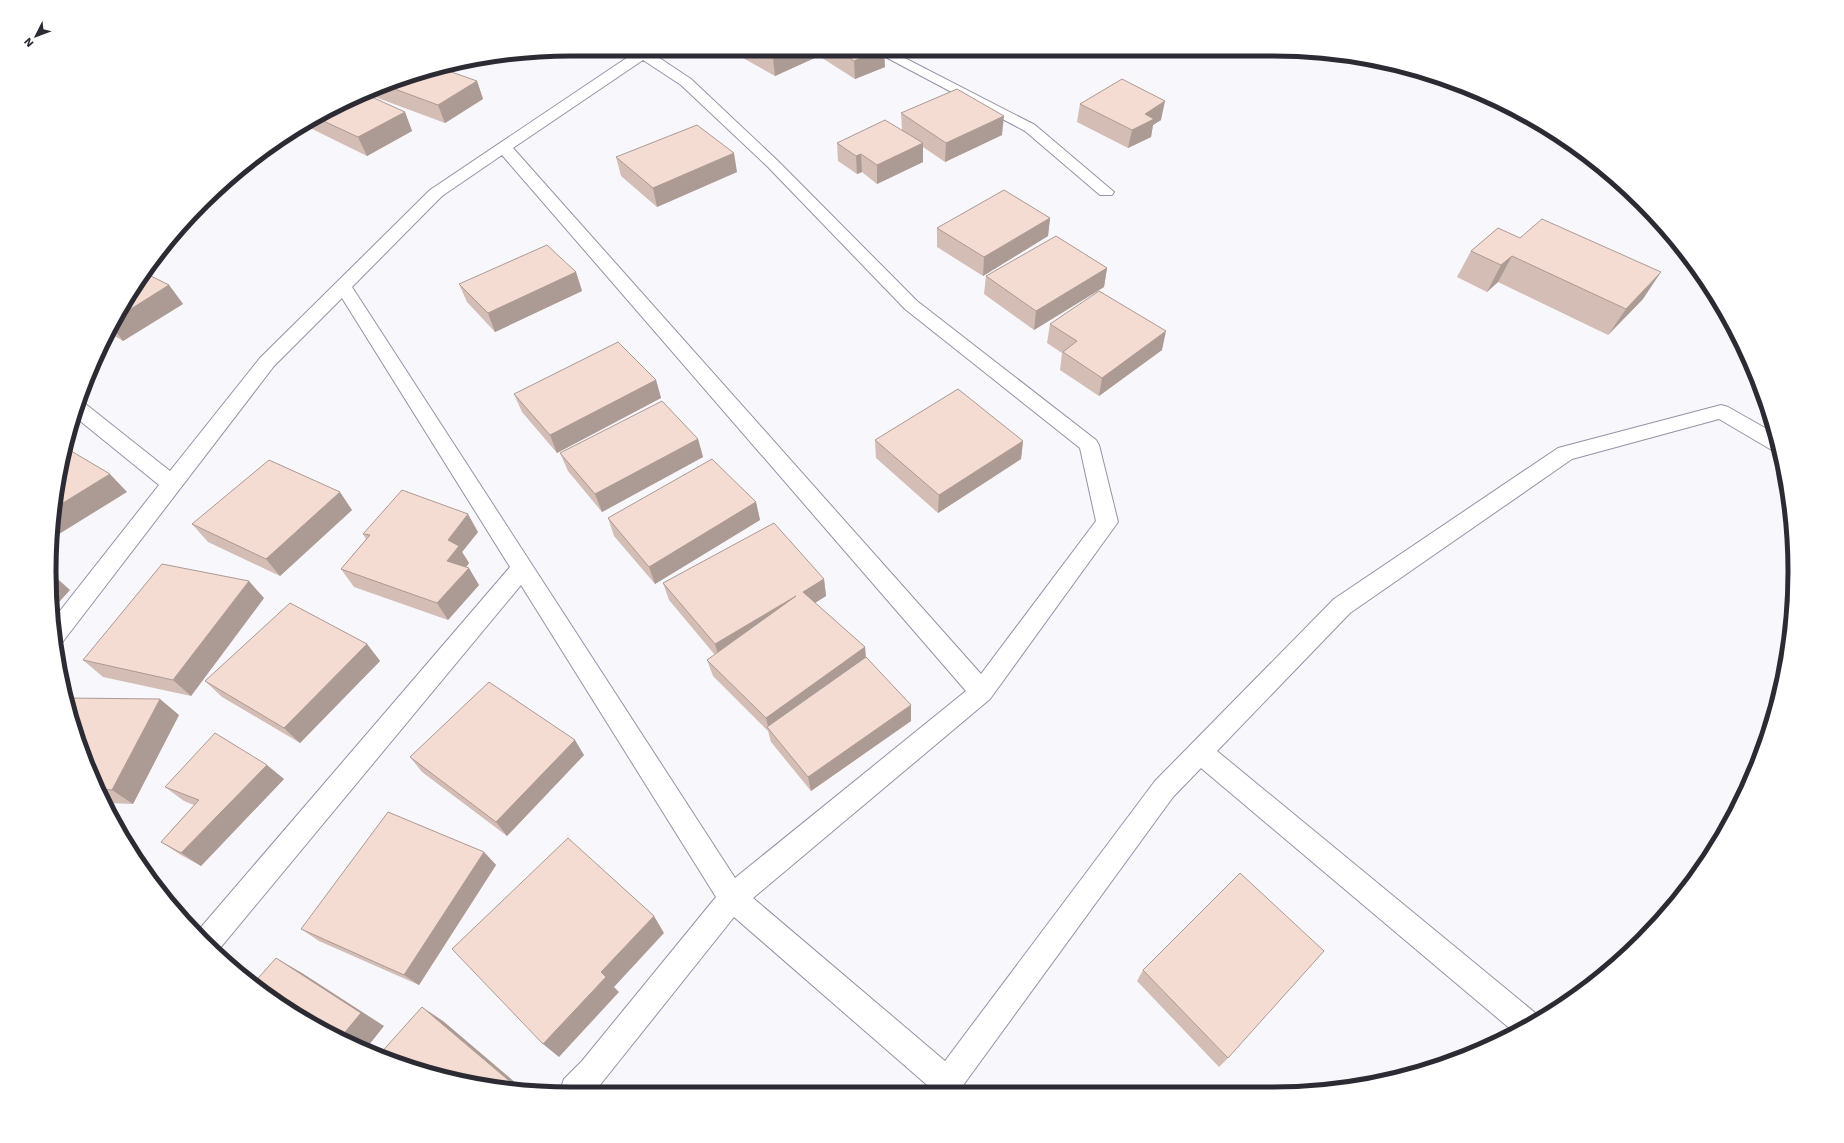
<svg xmlns="http://www.w3.org/2000/svg" width="1844" height="1143" viewBox="0 0 1844 1143" font-family="'Work Sans',sans-serif">
  <style>
    .lines { fill: none; stroke-linecap: round; stroke-linejoin: round }
    .minor-casing { stroke: #9592a7; stroke-width: 2 }
    .minor { fill: #fff; fill-rule: evenodd }
    .wall { fill: #d3bdb5 }
    .shaded-wall { fill: #ac9a94 }
    .building { fill: #f5dcd3; stroke: #ac9a94 }
    .rim { fill: none; stroke: #2c2b33; stroke-width: 5 }
  </style>
  <rect width="100%" height="100%" fill="#f8f7fc"/>
  <g class="lines">
    <g class="minor-casing">
      <path id="minor" d="M634,53H652L691,79L778,161L917,301L1096,440L1099,445L1118,522L990,699L753,898L945,1061L1155,781L1334,599L1558,448L1721,405L1728,407L1774,433L1777,451L1770,449L1719,419L1572,459L1350,613L1217,751L1539,1016L1541,1019L1534,1024L1514,1032L1201,768L1173,797L964,1084L967,1091H934L734,917L596,1090H560L564,1079L582,1061L716,897L521,585L216,953L196,933L510,567L342,298L274,366L61,644L55,646L52,621L159,485L74,416L78,401L83,402L170,471L260,358L430,190ZM643,60L681,85L768,167L905,309L1080,448L1096,521L981,674L513,148ZM502,155L966,691L735,878L352,287L442,196Z
        M878,53H895L1035,125L1114,192L1112,195H1100L1025,131Z"/>
    </g>
    <use href="#minor" class="minor"/>
  </g>
  <path class="wall" d="M734,53H884L885,67L855,79L819,56L775,76Z
    M404,77L477,81L483,99L445,123L375,97L372,90Z
    M340,103L405,112L412,131L367,156L306,126L305,125Z
    M1080,104L1161,120L1153,125L1151,137L1128,148L1077,122Z
    M901,113L1002,135L945,162L923,147V162L877,184L862,172L857,174L838,161L837,143L902,130Z
    M616,157L737,172L657,207L621,176Z
    M1050,218L1048,236L983,276L937,247V228Z
    M1498,228L1643,299L1608,335L1498,282L1487,292L1457,277L1471,251Z
    M1107,268L1104,287L1034,330L984,294L986,276Z
    M576,272L582,291L495,332L467,302L459,284Z
    M145,273L169,285L183,304L123,341L108,332Z
    M1050,324L1162,350L1099,396L1060,370L1062,353L1047,343Z
    M656,380L661,398L557,453L522,412L514,394Z
    M698,439L703,457L602,512L568,471L560,453Z
    M875,440L1023,441L1021,459L938,513L876,458Z
    M756,502L760,520L655,584L614,536L608,518Z
    M352,510L280,576L208,542L192,524Z
    M478,532L462,552L469,563L466,567L479,585L448,620L354,587L341,569L366,539L363,534Z
    M824,579L826,596L815,603L865,647L866,657L911,721L811,791L771,742L768,731L713,676L707,660L715,655L669,600L663,583Z
    M264,598L191,696L103,677L83,660Z
    M367,644L380,661L300,743L222,697L205,681Z
    M179,715L133,804L108,803L77,739Z
    M584,755L507,836L422,772L410,757Z
    M284,779L201,866L181,855L161,842L194,805L184,801L165,787Z
    M484,852L496,865L419,985L319,941L301,929Z
    M1143,970L1228,1058L1219,1067L1137,981Z"/>
  <path class="shaded-wall" d="M783,53H818L819,56L775,76L773,58Z
    M872,53H884L885,67L855,79L854,61Z
    M477,81L483,99L445,123L438,105Z
    M1165,101L1161,120L1153,125L1151,137L1128,148L1132,130L1145,114Z
    M405,112L412,131L367,156L358,137Z
    M1004,116L1002,135L945,162L946,143Z
    M923,143V162L877,184V165Z
    M734,153L737,172L657,207L653,188Z
    M861,154L862,172L857,174L856,156Z
    M1050,218L1048,236L983,276L984,257Z
    M1512,256L1498,282L1487,292L1501,265Z
    M1107,268L1104,287L1034,330L1036,311Z
    M576,272L582,291L495,332L488,313Z
    M1661,272L1643,299L1608,335L1626,309Z
    M169,285L183,304L123,341L112,326L118,317Z
    M1166,331L1162,350L1099,396L1102,378Z
    M656,380L661,398L557,453L550,435Z
    M698,439L703,457L602,512L595,494Z
    M1023,441L1021,459L938,513L939,495Z
    M110,474L127,492L51,539L53,509Z
    M340,492L352,510L280,576L266,559Z
    M756,502L760,520L655,584L649,567Z
    M468,514L478,532L462,552L469,563L458,578L447,561L448,540Z
    M469,568L479,585L448,620L437,603Z
    M51,573L70,590L52,610L49,575Z
    M824,579L826,596L805,609L803,592Z
    M249,581L264,598L191,696L173,680Z
    M796,596L720,661L715,644Z
    M367,644L380,661L300,743L284,728Z
    M865,647L866,663L769,730L766,718Z
    M160,699L179,715L133,804L112,790Z
    M911,705V721L811,791L808,777Z
    M575,740L584,755L507,836L496,822Z
    M267,765L284,779L201,866L181,853Z
    M484,852L496,865L419,985L404,975Z
    M654,916L664,933L614,987L619,992L559,1057L543,1044L601,972Z
    M276,958L302,973L384,1026L365,1050L341,1037Z
    M422,1007L443,1021L524,1090H520Z"/>
  <path class="building" d="M764,53H783L773,58Z
    M843,53H872L854,61Z
    M440,68L477,81L438,105L384,85L404,77Z
    M1122,79L1165,101L1145,114L1154,119L1132,130L1080,104Z
    M957,89L1004,116L946,143L901,113Z
    M363,93L405,112L358,137L317,118L340,103Z
    M885,120L923,143L877,165L861,154L856,156L837,143Z
    M697,125L734,153L653,188L616,157Z
    M1004,190L1050,218L984,257L937,228Z
    M1542,219L1661,272L1626,309L1512,256L1501,265L1471,251L1498,228L1520,238Z
    M1056,236L1107,268L1036,311L986,276Z
    M547,245L576,272L488,313L459,284Z
    M145,273L169,285L118,317Z
    M1099,291L1166,331L1102,378L1063,352L1077,341L1050,324Z
    M618,342L656,380L550,435L514,394Z
    M958,389L1023,441L939,495L875,440Z
    M662,401L698,439L595,494L560,453Z
    M66,448L110,474L53,509L54,503Z
    M712,459L756,502L649,567L608,518Z
    M269,460L340,492L266,559L192,524Z
    M402,490L468,514L448,540L459,546L447,561L469,568L437,603L341,569L370,535L363,534Z
    M774,523L824,579L803,592L865,647L766,718L707,660L796,596L715,644L663,583Z
    M162,564L249,581L173,680L83,660Z
    M290,603L367,644L284,728L205,681Z
    M866,657L911,705L808,777L767,727Z
    M489,682L575,740L496,822L410,757Z
    M67,698L160,699L112,790L101,789L77,739Z
    M215,733L267,765L181,853L161,842L199,800L165,787Z
    M388,812L484,852L404,975L301,929Z
    M568,838L654,916L601,972L606,977L543,1044L452,949Z
    M1240,873L1324,951L1228,1058L1143,970Z
    M276,958L361,1013L341,1037L252,985Z
    M422,1007L520,1090H504L378,1056Z"/>
  <path d="M0 0H1844V1143H0ZM571 56H1273A515 515 0 0 1 1788 571V572A515 515 0 0 1 1273 1087H571A515 515 0 0 1 56 572V571A515 515 0 0 1 571 56Z" fill="#fff" fill-rule="evenodd"/>
  <path class="rim" d="M571 56H1273A515 515 0 0 1 1788 571V572A515 515 0 0 1 1273 1087H571A515 515 0 0 1 56 572V571A515 515 0 0 1 571 56Z"/>
  <g transform="translate(36 36) rotate(228)" stroke="#ffffff" stroke-width="3" paint-order="stroke">
  <path d="M0-3L7 15L0 10L-7 15Z" fill="#2c2b33"/>
  <text y="-6" font-size="11" font-weight="bold" text-anchor="middle" fill="#2c2b33">N</text>
  </g>
</svg>
